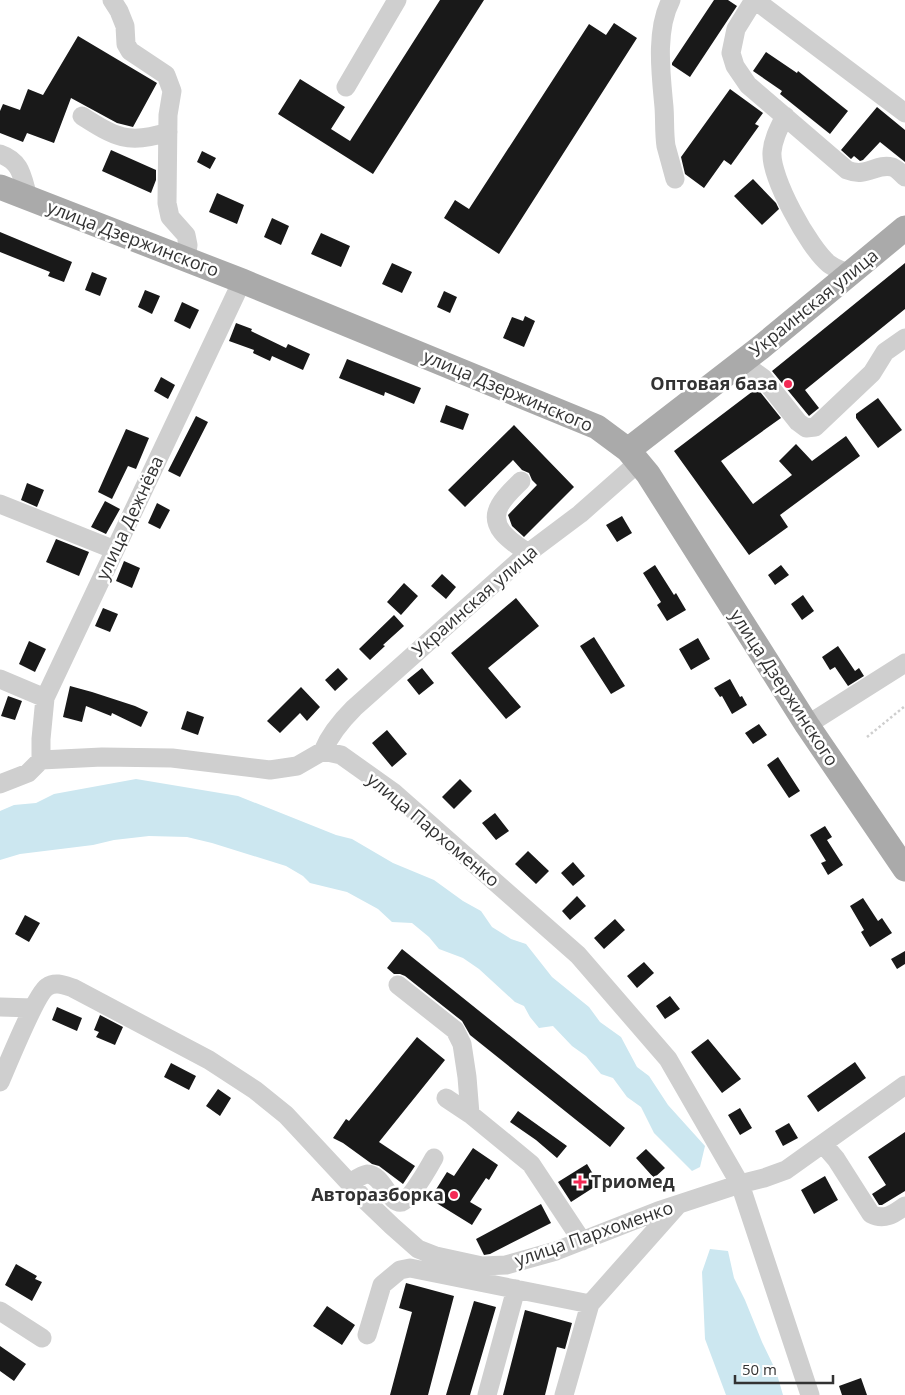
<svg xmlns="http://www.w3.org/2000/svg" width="905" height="1395" viewBox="0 0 905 1395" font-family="'Open Sans',sans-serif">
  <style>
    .water { fill: #cce7f0 }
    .building { fill: #191919 }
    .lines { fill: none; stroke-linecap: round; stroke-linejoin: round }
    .path { stroke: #cfcfcf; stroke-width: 2.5; stroke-dasharray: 2.5 2.5; stroke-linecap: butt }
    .minor { stroke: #cfcfcf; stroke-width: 19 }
    .major { stroke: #aaa; stroke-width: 25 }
    .poi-dot { fill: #f42a55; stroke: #fff; stroke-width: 2 }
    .labels { text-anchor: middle; stroke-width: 5; stroke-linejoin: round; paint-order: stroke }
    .street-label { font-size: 18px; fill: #323232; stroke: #fff }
    .poi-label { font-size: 18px; font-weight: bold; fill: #323232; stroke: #fff; text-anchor: end }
  </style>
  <rect width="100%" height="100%" fill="#fff"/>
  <path class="water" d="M136,779L238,796L336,835L352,839L393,863L434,880L463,901L481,911L492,927L511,939L526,944L552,977L589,1007L600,1022L621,1037L637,1067L649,1076L668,1105L705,1146L700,1167L692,1171L654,1133L641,1107L627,1097L613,1078L601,1074L586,1056L572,1046L553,1026L539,1028L530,1017L524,1006L515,1002L479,969L463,958L439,949L429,937L412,923L392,922L378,909L347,892L310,883L303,876L286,866L212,843L187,837L149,836L114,840L93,845L20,854L0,860V811L14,805L36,803L54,794Z
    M710,1249L728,1251L734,1278L745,1300L762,1342L776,1371L783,1395H726L705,1339L702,1272Z"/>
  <path class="building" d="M440,0H484L373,174L278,114L300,79L345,107L331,129L350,141Z
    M714,0H728L737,6L690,77L672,65V63Z
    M614,23L637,38L499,254L444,218L455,200L469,209L589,24L606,35Z
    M78,36L157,83L133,127L117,123L71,98L54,143L27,133L23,142L0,133V111L3,104L20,110L28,89L43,95Z
    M766,52L797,73L798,71L848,111L830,134L780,94L782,91L753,71Z
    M730,89L763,113L755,124L759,126L731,165L724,160L704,188L685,174L681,157Z
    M877,107L905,130V162L880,142L863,160L860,161L854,156L851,159L841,150Z
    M111,150L156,170V180L151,193L102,171Z
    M202,151L216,158L210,169L197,162Z
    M753,179L776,203L779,209L762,225L734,196Z
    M217,193L244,205L237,224L209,212Z
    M272,218L289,226L281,245L264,237Z
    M0,232L72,262L64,282L48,276L50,272L0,252Z
    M321,233L350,246L341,267L311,254Z
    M392,263L412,272L402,293L382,284Z
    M905,263V309L805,390L819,408L809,416L772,371Z
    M92,272L107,278L100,296L85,290Z
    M145,290L160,296L152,314L138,307Z
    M444,291L457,297L450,313L437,307Z
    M182,302L199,310L190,329L174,321Z
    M525,316L535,321L524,347L503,338L512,317L523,321Z
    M236,323L252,329L251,331L286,348L288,344L310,354L303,370L272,356L270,361L253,353L254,350L229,341Z
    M347,359L421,388L414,404L385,392L384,396L339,378Z
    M161,377L175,385L168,399L154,391Z
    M757,388L781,418L721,461L753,504L792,475L779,461L796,444L812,461L846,436L860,456L780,515L788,527L749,555L674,451Z
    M878,398L902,430L878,448L856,418V414Z
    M446,405L469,414L463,430L440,422Z
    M196,416L208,422L180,477L168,471Z
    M514,425L574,487L524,537L512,526L508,515L537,485L532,480L529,473L522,470L513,460L465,507L448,490Z
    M126,429L149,438L136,469L128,466L112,499L98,492Z
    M27,483L44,490L37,507L21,500Z
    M105,501L120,509L106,534L91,527Z
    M157,503L170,510L160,529L148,523Z
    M622,516L632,533L617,542L606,525Z
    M56,539L89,552L79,576L46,562Z
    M124,561L140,568L132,588L116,581Z
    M655,565L674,595L676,593L686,610L667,621L657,605L661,602L643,573Z
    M781,565L789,575L775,585L768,575Z
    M442,574L456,587L446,599L431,586Z
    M404,583L418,596L401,615L387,602Z
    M803,595L814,611L802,620L791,604Z
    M516,598L539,626L488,668L521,707L506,719L451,653Z
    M103,608L118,614L110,632L95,626Z
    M394,615L404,626L383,645L385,646L370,660L359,649Z
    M594,637L625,686L611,694L580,646Z
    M698,638L710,659L691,670L679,649Z
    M29,641L46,649L35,672L19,664Z
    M838,646L855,671L859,668L864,676L848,686L835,667L830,670L822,657Z
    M338,668L348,679L335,691L325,680Z
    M422,668L434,683L419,695L407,680Z
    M730,679L740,697L742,696L747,705L732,714L722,696L720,697L714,688Z
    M70,686L92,692L135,706L148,712L141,727L112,713L111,716L86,706L82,722L63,717Z
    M301,687L320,707L307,721L300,713L280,733L267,721Z
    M8,696L22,701L15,720L1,716Z
    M187,711L204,717L198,735L181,729Z
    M759,724L767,735L753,744L745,733Z
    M387,730L407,754L392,767L372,743Z
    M778,757L800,791L789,798L767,765Z
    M460,779L472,791L454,809L442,797Z
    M495,813L509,831L496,840L482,823Z
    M825,826L832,837L827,840L843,865L828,875L821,863L826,861L810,835Z
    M528,851L549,871L536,884L515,864Z
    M573,862L585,876L573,886L561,873Z
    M577,896L586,906L570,920L562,911Z
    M863,898L878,921L882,918L892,933L870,947L861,932L864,930L850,906Z
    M25,915L40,923L29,942L15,934Z
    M615,919L625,930L604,949L594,938Z
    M402,949L625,1128L610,1147L470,1035L462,1021L405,976L400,974H394L387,968Z
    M905,951V964L897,969L891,959Z
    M644,962L654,973L637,988L627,976Z
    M670,996L680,1009L665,1019L656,1006Z
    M57,1007L82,1018L77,1031L52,1020Z
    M100,1015L123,1027L115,1045L96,1037L99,1032L94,1030Z
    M417,1037L445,1060L379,1142L415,1166L403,1184L379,1166L372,1164L343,1143L333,1138L346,1119L349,1121Z
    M708,1039L741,1079L722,1093L691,1052Z
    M855,1062L866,1078L818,1112L807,1096Z
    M171,1063L196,1076L189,1090L164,1077Z
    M218,1089L231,1098L220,1116L206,1106Z
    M740,1108L752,1128L740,1135L728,1115Z
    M518,1111L567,1146L557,1158L536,1140L510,1122Z
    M789,1123L798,1138L783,1146L775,1131Z
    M905,1132V1191L882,1205H879L872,1194L886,1185L868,1157Z
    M473,1148L498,1165L489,1180L486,1178L470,1202L482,1209L472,1225L430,1199L447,1172L454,1176Z
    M646,1149L665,1168L654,1178L636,1158Z
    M587,1164L599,1184L571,1202L558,1182Z
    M825,1176L838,1200L814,1214L801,1190Z
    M541,1204L551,1223L490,1254L484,1255L476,1239Z
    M16,1264L37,1276L35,1279L42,1282L32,1301L5,1285Z
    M406,1283L454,1296L428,1395H390L412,1312L399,1308Z
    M474,1301L496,1307L470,1395H446Z
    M327,1306L355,1325L342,1345L313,1326Z
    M525,1310L572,1323L565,1349L557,1347L545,1395H503Z
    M0,1346L26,1364L14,1381L0,1371Z
    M861,1378L867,1395H842L839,1386Z"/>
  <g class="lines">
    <path class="path" d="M867,737L905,706"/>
    <path class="minor" d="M112,0L119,11L125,26L126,44L130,51L166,75L172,91L168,115L167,203L170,217L186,235L188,245L186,260
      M671,0C655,30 661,75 664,107C665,120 664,133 666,146C669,157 672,168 675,179
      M754,0L736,29L731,53L735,66L748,85L847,170C867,178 876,163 892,167C896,168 901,173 905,177
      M755,0L905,113
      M346,87L397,0
      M82,116C115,137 128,145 168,132
      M785,116C779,128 773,139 772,152C770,177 809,248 829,264C834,268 843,271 849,274
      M0,154C23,162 22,179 29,200
      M741,362L763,378L798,422L806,428L815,427L872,373L885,352L905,338
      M521,481C514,488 505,496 500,505C487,527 512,542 528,553
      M0,504L115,550
      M0,679L45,698
      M807,725L905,663
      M323,751C330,734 341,721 354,708L528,553L580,514L639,462
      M41,760V739L45,698L242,281
      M0,784L28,773L41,760L102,757L172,758L270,770L297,766L323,751L341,755L393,792L578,955L668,1059L740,1184L810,1395
      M398,985L455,1030L462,1044L467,1077L470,1114
      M0,1007L33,1008
      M0,1082C7,1066 36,994 47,987C55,981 64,985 73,988L209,1060L255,1090L286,1115L368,1203L392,1226L418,1249L436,1256L482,1266L506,1265L556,1251L658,1211L740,1184L764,1178L786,1170L905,1085
      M446,1098L470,1114L531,1164L582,1241
      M823,1144L836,1159L871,1214C884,1221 894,1214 905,1206
      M350,1183C355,1180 361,1175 367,1174C383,1174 389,1205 402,1202C411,1199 429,1167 434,1158
      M0,1311L42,1338
      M367,1335L382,1285L400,1270L410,1268L590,1304
      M487,1395L516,1289
      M564,1395L590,1304L677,1206"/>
    <path class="major" d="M0,187L242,281L597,427L628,450L648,474L807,725L905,869
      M628,450L760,348L905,228"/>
  </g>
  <g class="poi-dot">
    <circle cx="788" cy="384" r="5"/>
    <path d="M577.5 1174.5h5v5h5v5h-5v5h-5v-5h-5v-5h5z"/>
    <circle cx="454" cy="1195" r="5"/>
  </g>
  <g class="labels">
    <g class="street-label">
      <text transform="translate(133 239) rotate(21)" y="6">улица Дзержинского</text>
      <text transform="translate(814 303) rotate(-39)" y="6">Украинская улица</text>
      <text transform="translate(508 391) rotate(23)" y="6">улица Дзержинского</text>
      <text transform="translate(130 518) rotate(-65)" y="6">улица Дежнёва</text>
      <text transform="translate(475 601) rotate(-41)" y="6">Украинская улица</text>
      <text transform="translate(784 688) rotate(57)" y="6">улица Дзержинского</text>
      <text transform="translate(433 830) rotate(40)" y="6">улица Пархоменко</text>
      <text transform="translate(594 1234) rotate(-19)" y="6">улица Пархоменко</text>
    </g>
    <g class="poi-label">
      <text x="778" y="390">Оптовая база</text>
      <text x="591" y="1188" text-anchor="start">Триомед</text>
      <text x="444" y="1201">Авторазборка</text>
    </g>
  </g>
  <path d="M735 1375v8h98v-8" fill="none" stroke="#323232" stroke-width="2.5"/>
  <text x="742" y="1375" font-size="15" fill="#323232" stroke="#ffffff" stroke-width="4" paint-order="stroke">50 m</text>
</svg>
